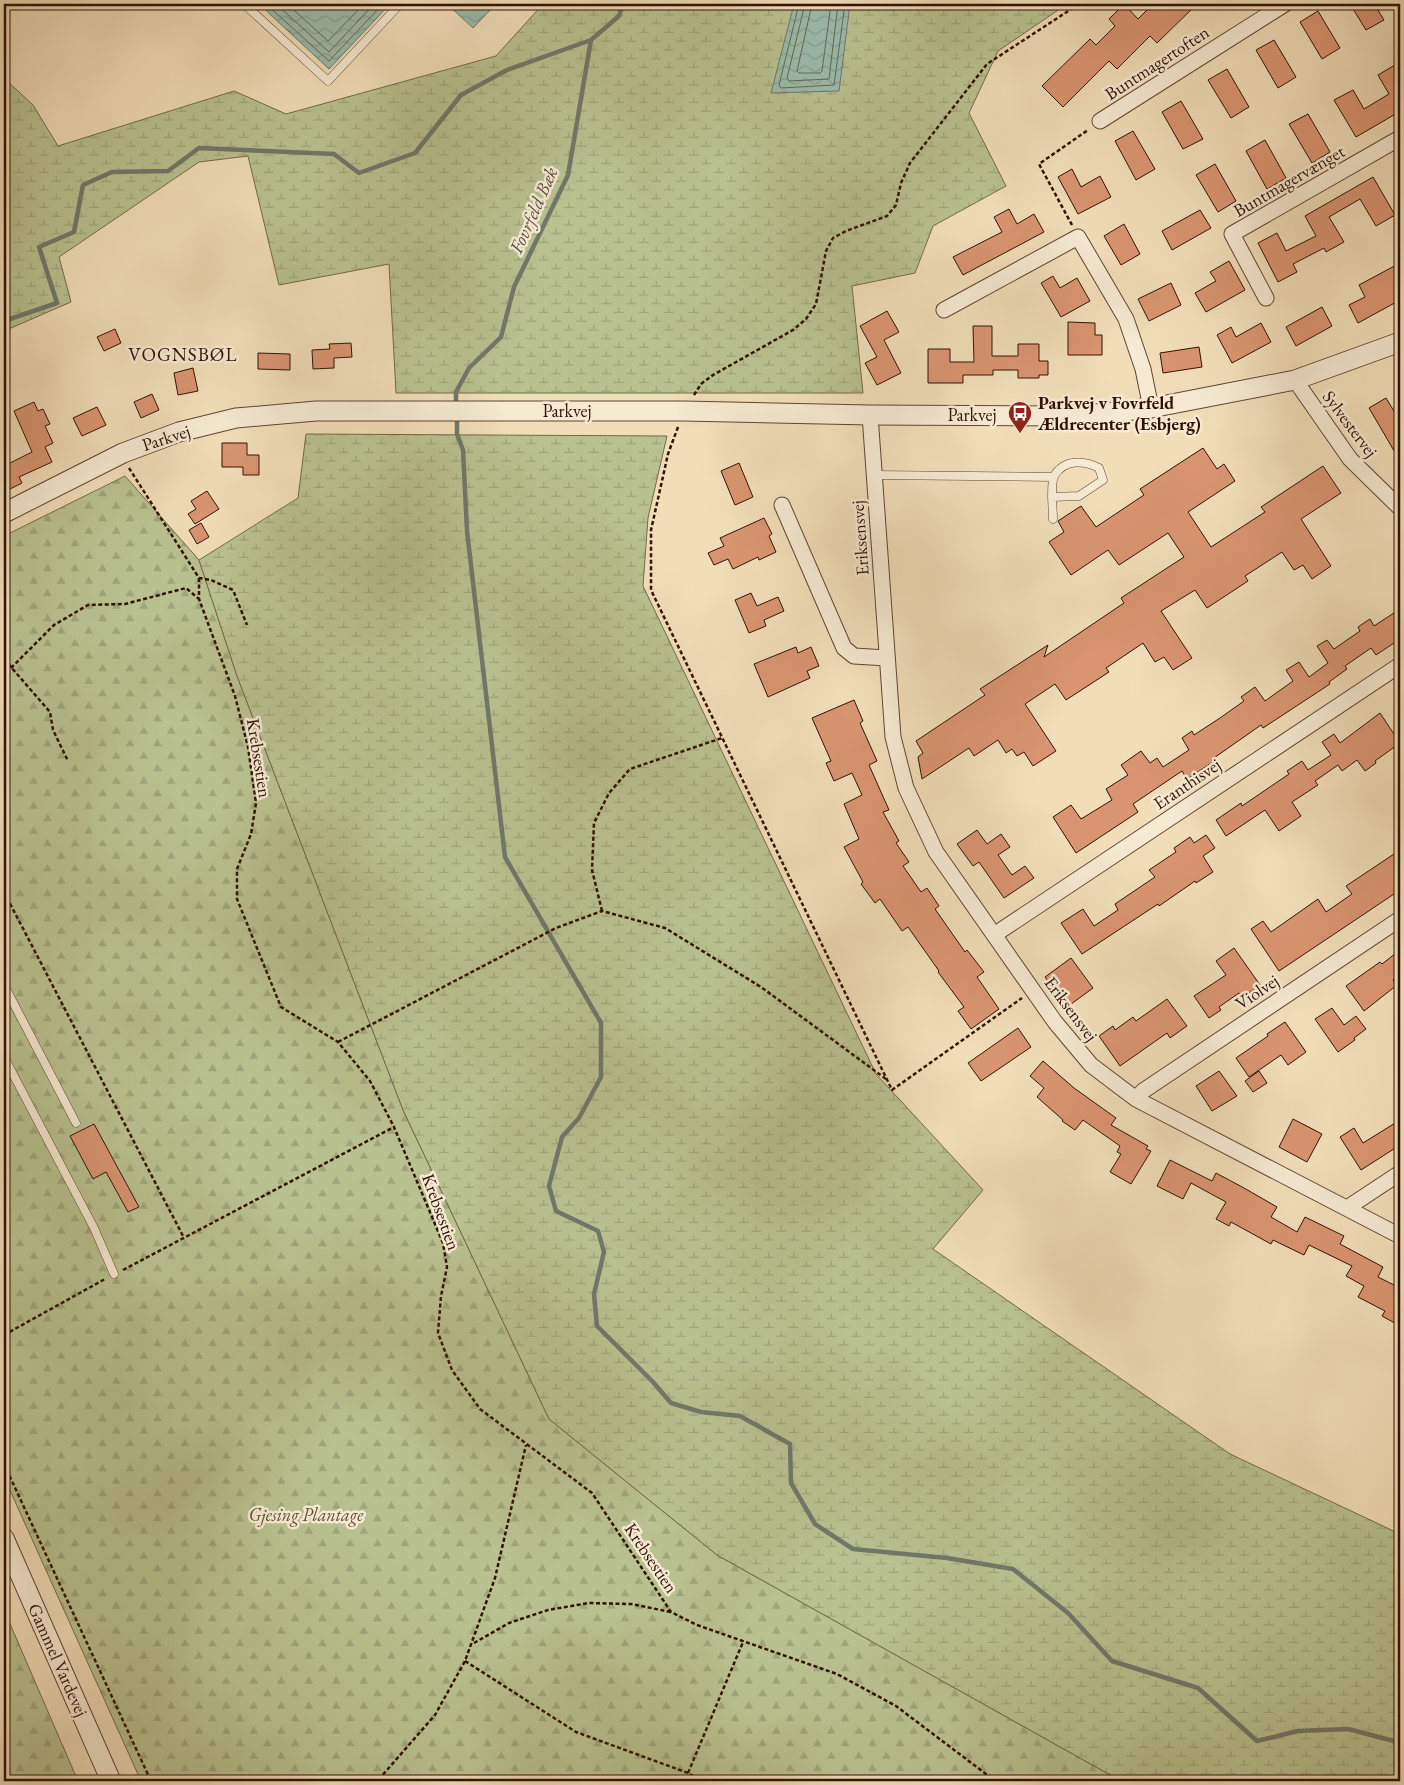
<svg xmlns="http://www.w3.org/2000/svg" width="1404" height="1785" viewBox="0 0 1404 1785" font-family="'EB Garamond',serif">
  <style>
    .forest { fill: url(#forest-firs); stroke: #74694a }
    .wetland { fill: url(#wetland-marsh); stroke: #74694a }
    .water { fill: url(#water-waves); stroke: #707869 }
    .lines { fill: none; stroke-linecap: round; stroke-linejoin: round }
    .shore { stroke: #666658; stroke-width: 1 }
    .stream { stroke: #707869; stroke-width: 4.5 }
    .building { fill: #d99571; stroke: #301104 }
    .service-casing { stroke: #604431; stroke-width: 9 }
    .minor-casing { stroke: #604431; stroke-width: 17 }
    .tertiary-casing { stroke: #604431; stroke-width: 21 }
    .path { stroke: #301104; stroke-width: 2.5; stroke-dasharray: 4 2.5; stroke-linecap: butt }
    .service { stroke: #f6ead2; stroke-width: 8 }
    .minor { stroke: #f6ead2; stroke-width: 15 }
    .tertiary { stroke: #f6ead2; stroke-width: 19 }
    .labels { text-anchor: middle; stroke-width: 5; stroke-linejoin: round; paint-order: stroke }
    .street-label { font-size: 18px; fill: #301104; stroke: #f6ead2 }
    .poi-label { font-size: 18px; font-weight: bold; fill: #301104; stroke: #f6ead2; text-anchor: start }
    .park-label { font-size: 18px; font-style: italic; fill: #604f35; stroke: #f6ead2 }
    .water-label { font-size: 19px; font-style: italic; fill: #554d3f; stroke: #f6ead2 }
    .neighbourhood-label { font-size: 19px; letter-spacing: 1px; fill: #301104; stroke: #f6ead2 }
  </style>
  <defs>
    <pattern id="forest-firs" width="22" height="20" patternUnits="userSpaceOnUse" patternTransform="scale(1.25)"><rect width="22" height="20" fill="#b9c190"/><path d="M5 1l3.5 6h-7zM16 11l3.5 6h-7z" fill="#9fa57b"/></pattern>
    <pattern id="wetland-marsh" width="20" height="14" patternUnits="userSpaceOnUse" patternTransform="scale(1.25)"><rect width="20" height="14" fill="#b9c190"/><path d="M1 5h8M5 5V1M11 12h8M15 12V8" fill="none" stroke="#9fa57b"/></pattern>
    <pattern id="water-waves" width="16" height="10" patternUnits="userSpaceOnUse" patternTransform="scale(1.25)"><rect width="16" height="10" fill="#9bbcac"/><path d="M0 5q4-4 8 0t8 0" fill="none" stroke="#86a192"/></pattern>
  </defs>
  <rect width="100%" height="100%" fill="#f1deb9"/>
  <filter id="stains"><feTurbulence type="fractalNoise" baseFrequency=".004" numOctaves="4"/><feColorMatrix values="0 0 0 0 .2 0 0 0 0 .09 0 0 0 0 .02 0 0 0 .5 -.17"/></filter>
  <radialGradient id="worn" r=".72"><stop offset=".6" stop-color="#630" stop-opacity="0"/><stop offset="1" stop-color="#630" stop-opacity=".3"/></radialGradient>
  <path class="forest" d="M125,476L199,560L237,676L403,1110L549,1419L717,1555L1121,1781H141L4,1477V536Z
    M4,1610L78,1781H4Z"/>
  <path class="wetland" d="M543,4H1067L998,51L969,113L1006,186L933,226L915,273L852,286L863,393H396L389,264L279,285L248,156L199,162L59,257L71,302L4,331V78L33,105L58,146L234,91L286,114L496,56Z
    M306,434L667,436L648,518L643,586L876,1074L983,1190L933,1249L1230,1454L1400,1534V1781H1121L717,1555L549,1419L403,1110L237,676L199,560L298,498Z"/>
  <path class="water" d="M259,4H390L329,69Z
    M447,4H496L473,28Z
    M794,4H850L839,91L771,93Z"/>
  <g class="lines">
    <path class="shore" d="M266,4L329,61L383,4
      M276,4L329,52L374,4
      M287,4L328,41L364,4
      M799,4L779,85L781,88L834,85L845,4
      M805,4L787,78L789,81L829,79L838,4
      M812,4L797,71L799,73H820L822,71L831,4"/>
    <path class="stream" d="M4,321L57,303L39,247L74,232L83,185L112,172L168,171L199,148L334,154L359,173L415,153L461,95L507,70L591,40
      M456,406V392L469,368L501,337L514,287L568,175L591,40L619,16L623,4
      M457,417V434L463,450L467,531L505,857L601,1023V1077L579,1118L562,1137L549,1186L556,1211L598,1231L604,1252L594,1294L597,1326L653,1382L671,1403L701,1412L740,1416L790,1444L791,1483L815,1524L853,1549L947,1558L1013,1569L1068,1613L1112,1661L1198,1688L1257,1741L1298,1731L1348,1729L1394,1741L1400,1747"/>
  </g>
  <path class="building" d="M1124,4L1138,19L1153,4H1197L1157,43L1150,36L1117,69L1109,61L1063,107L1042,86L1090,39L1096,45L1115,26L1109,19Z
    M1350,4H1374L1384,20L1366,30Z
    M1318,11L1340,48L1322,59L1300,22Z
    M1274,40L1296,77L1278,88L1256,50Z
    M1400,62V114L1399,112L1356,137L1334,100L1353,90L1364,109L1389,94L1378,75Z
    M1227,69L1249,107L1231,118L1208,80Z
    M1181,101L1203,139L1183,149L1162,112Z
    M1308,114L1330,152L1312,163L1289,124Z
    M1133,131L1155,169L1136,180L1115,141Z
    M1265,140L1286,178L1267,189L1246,151Z
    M1215,164L1236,201L1218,212L1196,175Z
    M1072,169L1081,187L1100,176L1111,197L1078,214L1058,177Z
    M1373,177L1395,215L1376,226L1360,199L1329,217L1344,242L1326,252L1324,248L1293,264L1297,272L1278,282L1258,243L1277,233L1286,251L1316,236L1305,216Z
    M1009,209L1017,224L1034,214L1044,232L963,275L953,257L1002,232L994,217Z
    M1200,210L1211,228L1172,250L1162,231Z
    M1124,224L1140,254L1121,265L1104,236Z
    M1229,261L1245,290L1206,312L1195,293L1216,281L1210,272Z
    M1400,263V300L1358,323L1349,305L1365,297L1359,285Z
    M1053,276L1060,288L1077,278L1090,301L1061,317L1041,283Z
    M1171,283L1181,305L1149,321L1138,299Z
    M1322,307L1332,326L1296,346L1286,327Z
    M887,311L899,332L884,340L901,373L877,385L865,363L877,357L860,326Z
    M1068,322L1095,323V335H1102V355H1068Z
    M1261,323L1271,342L1232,363L1217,335L1231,327L1236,337Z
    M973,326H992V356H1018V344H1039V361H1048V375H1039V378H1018V370H993V375H963V383H928V349H950V362H974Z
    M115,329L121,343L104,351L97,337Z
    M351,343L352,357L334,358V368L313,369L312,350L330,349L329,344Z
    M1199,347L1202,367L1163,373L1160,353Z
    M258,353L290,354V370L258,369Z
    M193,368L198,391L178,395L174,373Z
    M152,394L159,410L141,418L134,402Z
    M1386,398L1400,421V461L1369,408Z
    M34,402L38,411L43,409L50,424L45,426L53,443L45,447L52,462L19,477L22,483L4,492V466L32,452L14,411Z
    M97,407L106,425L82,436L73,418Z
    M222,443H247V455H259V475H243V467H222Z
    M1203,448L1217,469L1224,464L1235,481L1188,512L1211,547L1265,512L1261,507L1323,466L1341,493L1301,519L1331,566L1312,579L1303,565L1294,570L1282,552L1245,576L1248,581L1207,608L1195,590L1161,611L1192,658L1173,670L1164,657L1155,662L1143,643L1106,668L1109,672L1066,700L1055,684L1025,704L1056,751L1033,766L1024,752L1017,756L1012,749L1006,753L998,740L974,756L969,748L922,779L918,757L923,753L916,741L985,695L980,689L1048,645L1044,657L1124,603L1121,598L1184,557L1168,533L1119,565L1108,550L1071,575L1049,542L1064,532L1058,521L1081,506L1096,527L1144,495L1140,489Z
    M739,463L753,497L735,505L721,471Z
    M207,491L219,509L195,524L188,514L196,509L191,501Z
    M764,518L772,534L769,536L776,552L759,560L758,557L733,569L728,559L714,565L708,553L724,546L720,538Z
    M201,523L209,537L197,544L189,530Z
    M751,593L757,606L778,597L784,611L764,620L766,626L749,633L735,600Z
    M1400,609V639L1376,655L1371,648L1345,666L1347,669L1329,682L1330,684L1263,728L1261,725L1211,760L1213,762L1187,779L1182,771L1133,804L1138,812L1076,853L1053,817L1071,805L1081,819L1112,800L1106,789L1128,775L1121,765L1141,751L1150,763L1157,758L1163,767L1189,750L1182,738L1192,731L1194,735L1220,718L1244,701L1241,697L1255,687L1265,701L1293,681L1286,670L1299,662L1309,677L1328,663L1317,646L1327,640L1334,649L1360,631L1358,627L1370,619L1374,626Z
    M796,647L798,653L811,647L819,666L807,671L810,678L768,697L754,664Z
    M854,700L863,721L860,723L877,761L869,765L889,810L883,812L899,841L896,843L909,862L903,866L921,892L927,888L939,906L935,909L965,952L967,950L984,972L977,977L999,1009L971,1029L958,1011L964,1007L938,972L939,971L908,927L902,931L880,899L875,903L861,884L863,882L844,847L859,839L844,804L862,795L852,773L834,781L826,763L831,761L812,718Z
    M1380,713L1400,743L1375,761L1376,763L1365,771L1357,760L1342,771L1338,765L1315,781L1318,785L1292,802L1301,816L1279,831L1265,810L1226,836L1216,820L1241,803L1242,806L1289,774L1287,771L1302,761L1308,770L1331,755L1322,742L1334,734L1340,743Z
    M977,830L987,844L1001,834L1010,847L998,855L1012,875L1025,866L1034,878L1004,898L979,862L973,866L957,844Z
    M1206,835L1215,848L1203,856L1213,872L1196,883L1195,881L1159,906L1158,904L1082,954L1061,923L1083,909L1094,926L1118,910L1115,904L1155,877L1149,870L1176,852L1174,848L1190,837L1194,843Z
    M1400,850V890L1279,971L1251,929L1263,921L1271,932L1318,899L1326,912L1352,894L1346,886Z
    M1234,948L1260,985L1242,998L1239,993L1219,1007L1221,1010L1209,1018L1194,996L1226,975L1216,961Z
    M1400,950V974L1393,980L1397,985L1364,1011L1346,986L1380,962L1382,964Z
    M1071,958L1093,988L1067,1007L1045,977Z
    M1167,999L1187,1026L1170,1038L1167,1033L1120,1066L1099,1036L1113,1026L1115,1030L1133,1017L1136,1021Z
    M1332,1008L1344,1025L1356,1016L1366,1029L1354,1038L1355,1040L1338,1052L1315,1019Z
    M1285,1022L1306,1052L1288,1065L1281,1055L1249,1077L1236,1058L1268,1036L1267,1034Z
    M1018,1028L1031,1047L981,1081L968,1063Z
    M1043,1061L1074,1088L1116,1118L1111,1125L1148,1146L1146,1149L1151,1151L1131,1184L1110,1172L1121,1154L1117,1152L1120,1146L1083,1120L1075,1130L1062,1121L1063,1120L1037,1097L1044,1088L1030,1076Z
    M1219,1071L1237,1096L1212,1111L1196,1086Z
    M1259,1071L1267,1083L1253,1092L1245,1081Z
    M1293,1119L1322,1134L1307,1162L1279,1147Z
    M1400,1120V1145L1361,1170L1340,1137L1354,1128L1363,1143Z
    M94,1124L139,1207L128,1212L106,1172L93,1179L70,1136Z
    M1170,1160L1212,1181L1216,1173L1244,1188L1277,1207L1271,1217L1297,1232L1305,1217L1344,1236L1340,1244L1383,1267L1378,1277L1400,1288V1326L1382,1316L1385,1311L1358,1297L1364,1286L1346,1276L1352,1266L1309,1245L1304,1255L1273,1240L1271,1244L1231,1222L1229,1226L1216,1219L1226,1202L1191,1183L1183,1199L1157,1186Z"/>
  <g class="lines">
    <g class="service-casing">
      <path id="service" d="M244,4L328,81L400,4
        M874,475L1054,477
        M1052,497L1079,496L1103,480L1099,468C1084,460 1064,459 1054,476C1050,486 1053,508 1053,519
        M4,985L76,1123
        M4,1057L94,1228L114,1274"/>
    </g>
    <g class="minor-casing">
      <path id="minor" d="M1100,121L1285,4
        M1266,298L1232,234L1400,138
        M944,310L1078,237L1126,319L1143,369L1151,408
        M1295,380L1350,459L1400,508
        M870,415L893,737L906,788L936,852L1055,1022L1091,1065L1136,1099L1400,1236
        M782,505L844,648L854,656L887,658
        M994,935L1400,665
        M1136,1099L1143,1091L1400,919
        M1347,1208L1400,1173"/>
    </g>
    <g class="tertiary-casing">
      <path id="tertiary" d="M4,513L123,453L179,432L236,418L316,411H684L870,415L1064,416L1096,414L1151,408L1295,380L1400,342
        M4,1538L111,1781"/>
    </g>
    <path class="path" d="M1072,225L1039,164L1088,130
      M694,395L701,384L713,375L793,330L806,319L816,304L826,251L833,238L846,231L887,216L896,205L901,183L910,163L987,64L1079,4
      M678,427L668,454L651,530V590L892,1090L1022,998
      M129,468L199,578L211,580L233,590L247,625
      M199,578V599L235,696L248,747L256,803L251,834L237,869V899L281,1007L338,1042L370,1081L394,1127L443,1243L447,1267L441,1296L438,1333L452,1370L480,1409L592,1493L671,1612L697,1625L837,1674L896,1706L986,1774L1002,1781
      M4,659L50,712L53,730L68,761
      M11,668L54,625L88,605L125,604L186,588L199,599
      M4,892L183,1236
      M602,911L592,870L594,823L609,793L630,769L722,738
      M338,1042L556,928L602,911L665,928L761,987L886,1079
      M123,1270L394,1127
      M4,1335L105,1279
      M4,1464L151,1781
      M474,1643L509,1623L548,1610L589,1603L631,1604L671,1612
      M465,1661L576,1732L688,1773L702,1781
      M688,1773L743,1642
      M372,1781L380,1778L435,1715L465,1661L495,1578L526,1445"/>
    <use href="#service" class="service"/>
    <use href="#minor" class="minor"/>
    <use href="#tertiary" class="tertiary"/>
  </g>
  <defs>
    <g id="bus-pin" transform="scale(1.25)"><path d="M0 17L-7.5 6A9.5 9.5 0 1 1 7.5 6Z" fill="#8f2418" stroke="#f6ead2"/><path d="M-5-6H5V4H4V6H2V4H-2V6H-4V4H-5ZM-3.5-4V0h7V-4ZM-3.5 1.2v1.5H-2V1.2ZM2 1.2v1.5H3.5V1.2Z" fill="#fff"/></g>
  </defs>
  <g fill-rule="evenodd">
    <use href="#bus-pin" x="1020" y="413"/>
  </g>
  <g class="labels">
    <g class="street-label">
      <text transform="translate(1157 63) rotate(-33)" y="6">Buntmagertoften</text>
      <text transform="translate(1289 181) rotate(-30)" y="6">Buntmagervænget</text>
      <text x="567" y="417">Parkvej</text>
      <text x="972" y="421">Parkvej</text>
      <text transform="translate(1350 424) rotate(53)" y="6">Sylvestervej</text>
      <text transform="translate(166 438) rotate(-18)" y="6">Parkvej</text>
      <text transform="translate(860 538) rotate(-94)" y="6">Eriksensvej</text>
      <text transform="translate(259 758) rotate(81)" y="6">Krebsestien</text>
      <text transform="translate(1187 784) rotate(-34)" y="6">Eranthisvej</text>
      <text transform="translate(1257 992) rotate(-34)" y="6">Violvej</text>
      <text transform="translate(1071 1009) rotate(53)" y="6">Eriksensvej</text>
      <text transform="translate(441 1212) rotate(70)" y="6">Krebsestien</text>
      <text transform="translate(651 1558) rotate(56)" y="6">Krebsestien</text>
      <text transform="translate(58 1660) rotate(66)" y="6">Gammel Vardevej</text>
    </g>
    <g class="poi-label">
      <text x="1038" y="409">Parkvej v Fovrfeld<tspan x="1038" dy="21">Ældrecenter (Esbjerg)</tspan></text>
    </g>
    <g class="park-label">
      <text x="306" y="1521">Gjesing Plantage</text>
    </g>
    <g class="water-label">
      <text transform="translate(533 210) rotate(-66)" y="7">Fovrfeld Bæk</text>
    </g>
    <g class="neighbourhood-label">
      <text x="183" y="361">VOGNSBØL</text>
    </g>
  </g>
  <rect width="1404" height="1785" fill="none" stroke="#f1deb9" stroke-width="20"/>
  <rect x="5" y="5" width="1394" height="1775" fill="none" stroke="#301104" stroke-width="2.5"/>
  <rect x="10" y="10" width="1384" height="1765" fill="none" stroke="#301104"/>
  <rect width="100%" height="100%" filter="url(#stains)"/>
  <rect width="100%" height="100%" fill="url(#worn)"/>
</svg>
